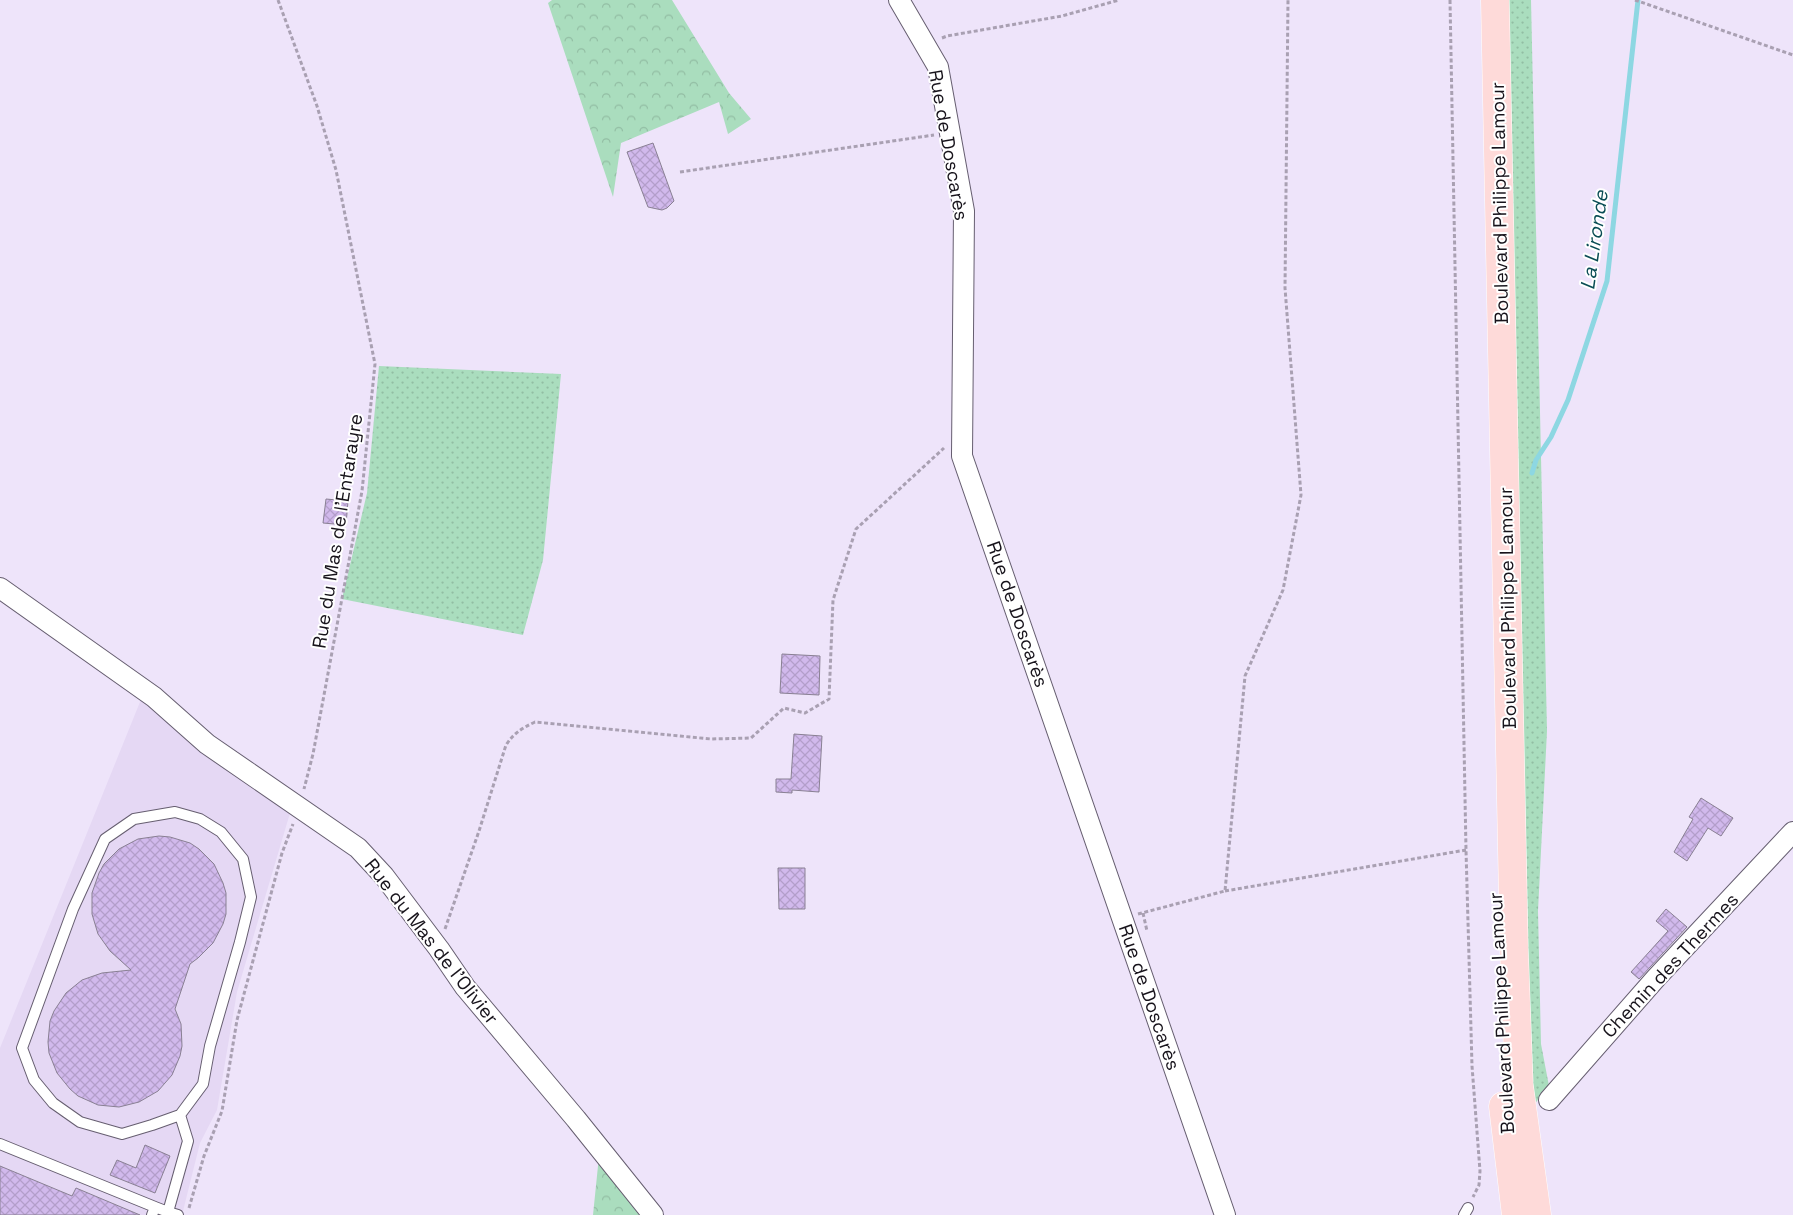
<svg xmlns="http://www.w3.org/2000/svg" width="1793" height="1215" viewBox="0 0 1793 1215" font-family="'Space Grotesk',sans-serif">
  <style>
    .built { fill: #e5d8f4 }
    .grass { fill: url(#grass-dots) }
    .forest { fill: url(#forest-crowns) }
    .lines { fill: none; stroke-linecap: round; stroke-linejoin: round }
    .stream { stroke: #8dd7e2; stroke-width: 5 }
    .building { fill: url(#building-cross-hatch); stroke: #898093 }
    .service-casing { stroke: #665e70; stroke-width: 12 }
    .minor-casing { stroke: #665e70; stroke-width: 22 }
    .primary-casing { stroke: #fff; stroke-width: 29 }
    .path { stroke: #a9a0b2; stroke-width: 3; stroke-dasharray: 4 2.5; stroke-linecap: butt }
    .service { stroke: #fff; stroke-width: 10 }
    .minor { stroke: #fff; stroke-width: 20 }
    .primary { stroke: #fedad9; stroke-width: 28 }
    .labels { text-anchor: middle; stroke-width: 4; stroke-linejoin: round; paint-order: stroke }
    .street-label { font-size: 19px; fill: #17131b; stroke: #fff }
    .water-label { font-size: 20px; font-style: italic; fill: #0a4d55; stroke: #fff }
  </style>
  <defs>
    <pattern id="grass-dots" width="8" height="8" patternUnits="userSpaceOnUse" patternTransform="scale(1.25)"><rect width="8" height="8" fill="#aaddbe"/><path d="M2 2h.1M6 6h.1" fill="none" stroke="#92bda3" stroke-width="1.8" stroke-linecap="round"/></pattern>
    <pattern id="forest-crowns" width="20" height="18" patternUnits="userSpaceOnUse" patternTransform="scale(1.25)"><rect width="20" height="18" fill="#aaddbe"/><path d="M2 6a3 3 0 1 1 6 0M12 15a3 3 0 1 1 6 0" fill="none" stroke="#92bda3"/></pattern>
    <pattern id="building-cross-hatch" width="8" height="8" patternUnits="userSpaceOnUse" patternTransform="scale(1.25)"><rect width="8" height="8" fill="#d1b9ec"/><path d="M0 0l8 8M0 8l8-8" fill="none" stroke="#b39eca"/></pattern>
  </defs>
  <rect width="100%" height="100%" fill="#eee4fa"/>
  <path class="built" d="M142,697L290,813L237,992L217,1110L200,1143L182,1215H0V1048Z"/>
  <path class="grass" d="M1505,0H1531L1547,731L1538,911L1541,1044L1549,1086L1533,1106L1529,1077Z
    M379,366L561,374L543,560L523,635L342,599L367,493Z"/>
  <path class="forest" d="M552,0H672L729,93L751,119L728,134L719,102L621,143L613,197L548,3Z
    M599,1156L645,1215H593Z"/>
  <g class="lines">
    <path class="stream" d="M1532,473L1536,460L1551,437L1568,400L1607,281L1638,0"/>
  </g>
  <path class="building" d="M653,143L674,201L667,208L662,210L648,207L627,152Z
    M326,499L348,501L346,525L323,523Z
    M782,654L820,656L819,695L780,693Z
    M794,734L822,736L819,792L792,790V793L776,792V779H791Z
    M1701,798L1733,818L1721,836L1708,828L1687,861L1674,852L1693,819L1689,817Z
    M159,836L170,837L190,843L199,849L214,864L223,883L226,893V914L223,924L213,943L198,958L190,964L175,1009L181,1024L182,1046L180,1056L172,1075L158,1091L139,1102L119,1107L98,1105L78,1096L70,1089L57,1073L49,1053L48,1042L50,1021L54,1011L66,993L82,980L102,973L131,970L110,951L98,934L92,914V893L99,873L104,864L119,849L138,839Z
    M778,868H805V909H779Z
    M1666,909L1687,927L1639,979L1631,972L1668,931L1656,921Z
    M145,1145L170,1156L155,1193L110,1175L117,1160L136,1168Z
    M0,1166L72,1196L76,1188L140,1215H0Z"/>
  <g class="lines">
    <g class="service-casing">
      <path id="service" d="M175,812L200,819L221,832L243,859L251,897L240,942L210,1046L203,1084L180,1115L152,1125L122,1134L80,1122L53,1103L34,1080L22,1048L73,909L105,839L134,819Z
        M0,1144L155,1207
        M168,1212L178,1215
        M152,1215L155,1207L168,1212L188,1141L180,1115
        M1464,1215L1468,1208"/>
    </g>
    <g class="minor-casing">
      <path id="minor" d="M899,0L938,67L964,211L962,456L1225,1215
        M0,588L154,697L207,744L358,848L384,876L439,949L465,987L576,1119L653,1215
        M1549,1100L1656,978L1793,832"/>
    </g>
    <g class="primary-casing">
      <path id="primary" d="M1495,0L1514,949L1519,1085L1537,1215
        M1503,1106L1516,1215"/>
    </g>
    <path class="path" d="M278,0L317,106L336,170L375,364L362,491L313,754L304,789
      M1450,0L1466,850L1472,1066L1480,1171L1479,1185L1473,1197
      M1635,0L1793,55
      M942,38L947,36L1062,16L1119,0
      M680,172L934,135
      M1225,891L1466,850
      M1143,913L1147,931
      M1138,914L1225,891L1245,676L1283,590L1301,495L1285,288L1288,0
      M445,929L479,831L506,745C514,733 522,728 535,722L711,739L751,738L784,708L805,713L829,699L833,600L856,529L944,448
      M189,1208L204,1156L222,1111L237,1020L282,853L293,824"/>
    <use href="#service" class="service"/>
    <use href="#minor" class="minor"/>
    <use href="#primary" class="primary"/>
  </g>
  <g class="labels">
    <g class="street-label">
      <text transform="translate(949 145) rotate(80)" y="7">Rue de Doscarès</text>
      <text transform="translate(1499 203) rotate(-91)" y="7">Boulevard Philippe Lamour</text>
      <text transform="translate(337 531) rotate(-81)" y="7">Rue du Mas de l'Entarayre</text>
      <text transform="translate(1507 608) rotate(-91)" y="7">Boulevard Philippe Lamour</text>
      <text transform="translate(1018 614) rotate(71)" y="7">Rue de Doscarès</text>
      <text transform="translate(432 941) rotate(52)" y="7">Rue du Mas de l'Olivier</text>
      <text transform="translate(1670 965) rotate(-47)" y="7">Chemin des Thermes</text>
      <text transform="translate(1150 997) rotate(71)" y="7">Rue de Doscarès</text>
      <text transform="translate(1501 1013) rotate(-93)" y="7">Boulevard Philippe Lamour</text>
    </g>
    <g class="water-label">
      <text transform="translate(1594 240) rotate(-82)" y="7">La Lironde</text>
    </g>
  </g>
</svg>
